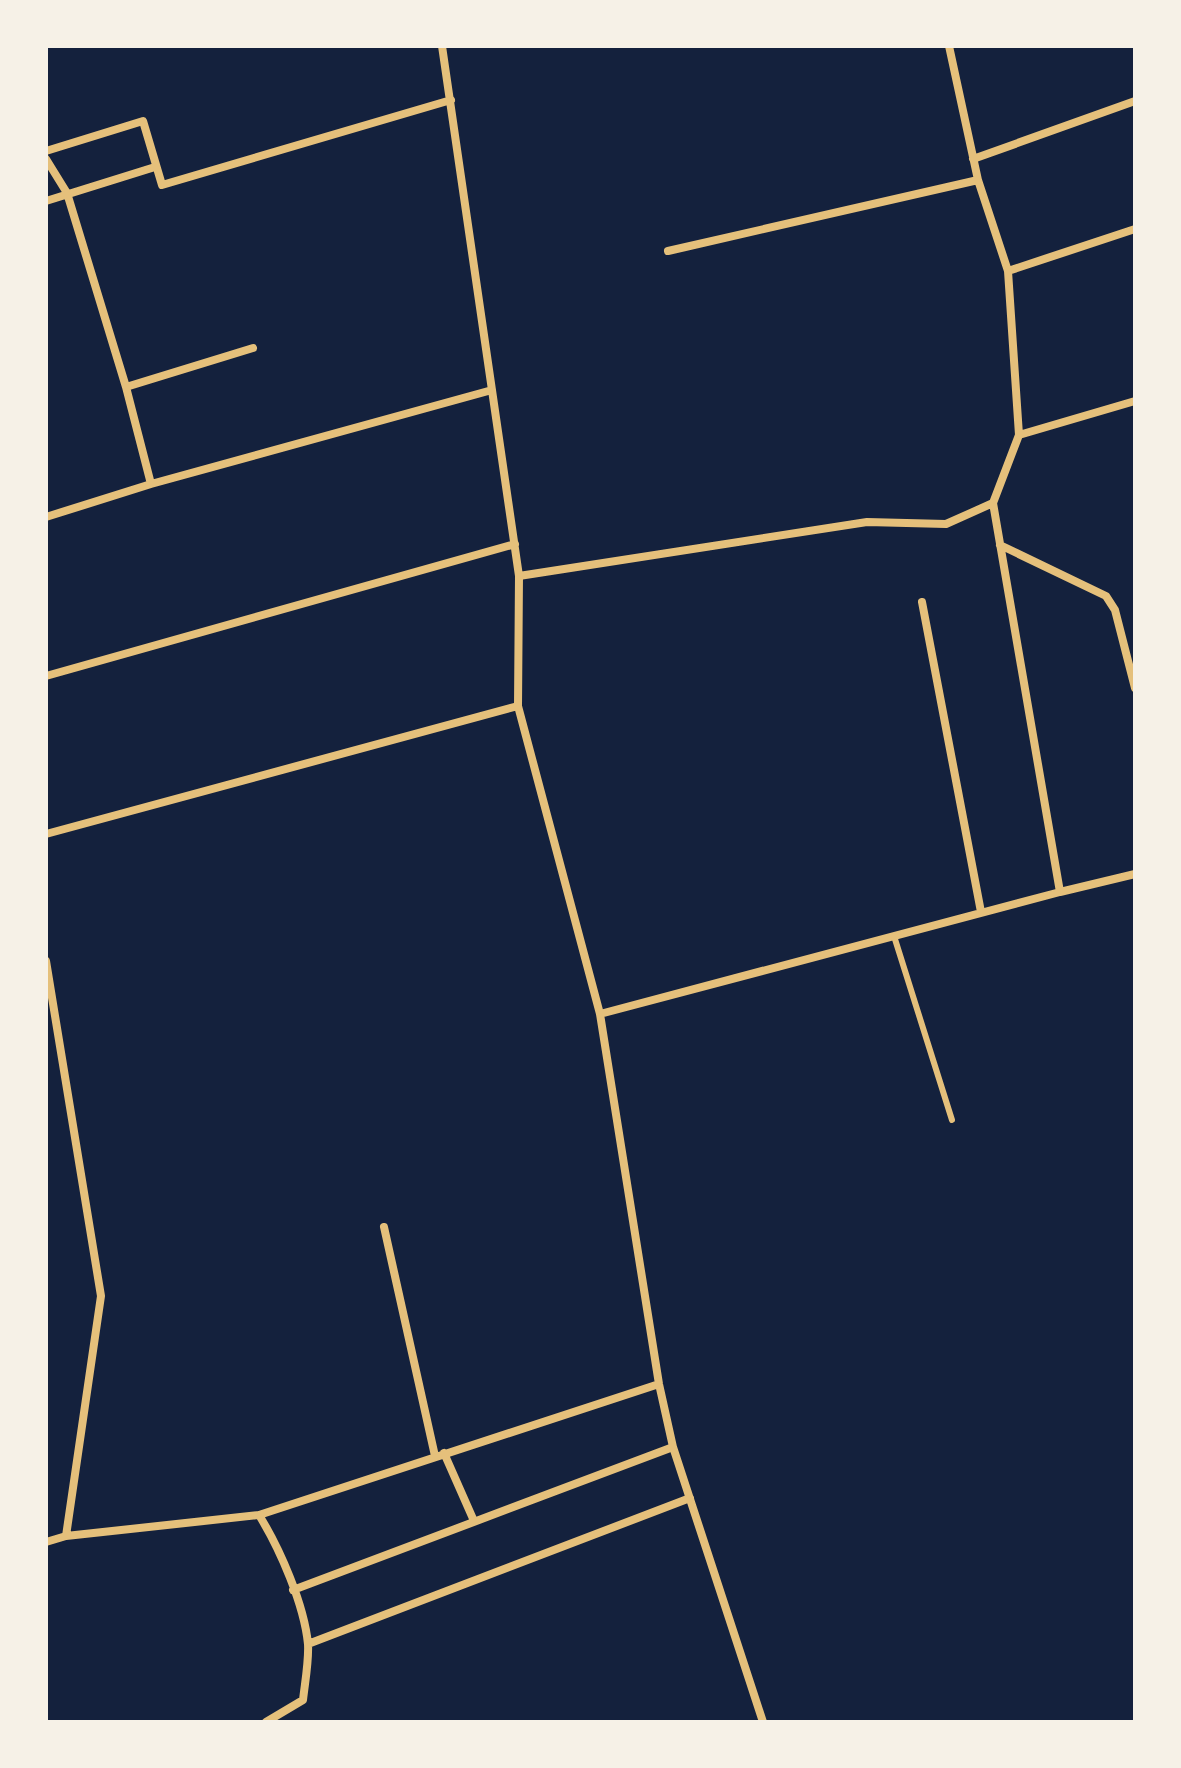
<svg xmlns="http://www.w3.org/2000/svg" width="1181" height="1768" viewBox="0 0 1181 1768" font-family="'Source Sans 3',sans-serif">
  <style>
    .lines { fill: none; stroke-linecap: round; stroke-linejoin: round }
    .service { stroke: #e5c07b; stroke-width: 6 }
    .minor { stroke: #e5c07b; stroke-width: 8 }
  </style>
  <rect width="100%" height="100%" fill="#14213d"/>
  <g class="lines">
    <path class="service" d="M894,936L952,1120"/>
    <path class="minor" d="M442,46L519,576L518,706L600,1014L659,1384L673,1447L763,1722
      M46,151L143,121L162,185L451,100
      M46,159L67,193L126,387L151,484L46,517
      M973,159L1135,101
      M46,201L155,167
      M668,251L978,180
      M1008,271L1135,229
      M126,387L253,348
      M1019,435L1135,401
      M151,484L492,390
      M1000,545L1106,596L1115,610L1135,688
      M519,576L867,522L946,524L993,503L1019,435L1008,271L978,180L949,46
      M922,602L981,912
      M46,676L515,544
      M46,834L518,706
      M1060,892L1135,874
      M46,961L101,1296L66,1536
      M600,1014L1060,892L993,503
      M384,1227L435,1456
      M444,1453L474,1521
      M259,1515C280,1549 304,1604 308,1644C309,1661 305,1682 303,1700L266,1722
      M46,1542L66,1536L259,1515L659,1384
      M293,1590L673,1447
      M308,1644L690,1498"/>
  </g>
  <rect width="1181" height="1768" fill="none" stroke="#f6f1e7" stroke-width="96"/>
</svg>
